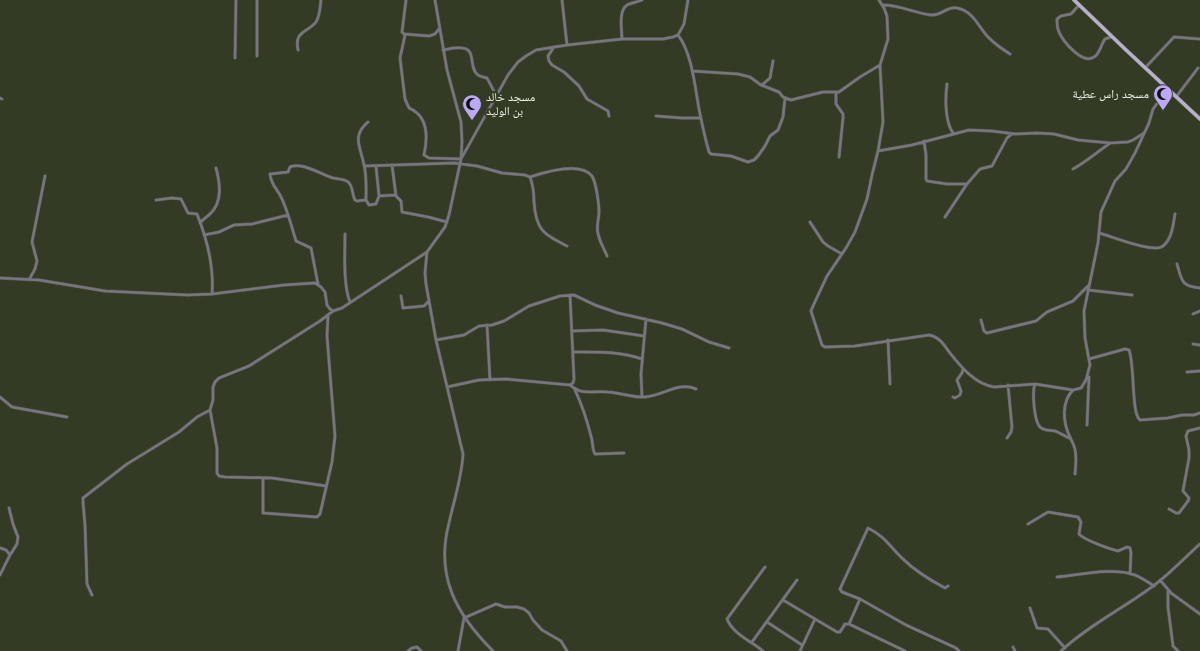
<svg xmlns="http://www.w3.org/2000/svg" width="1200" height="651" viewBox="0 0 1200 651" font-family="'PT Sans','Noto Naskh Arabic',sans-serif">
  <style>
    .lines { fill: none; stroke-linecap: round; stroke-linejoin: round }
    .minor-casing { stroke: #525844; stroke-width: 3.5 }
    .major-casing { stroke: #525844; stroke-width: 4.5 }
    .minor { stroke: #777581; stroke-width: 2.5 }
    .major { stroke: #b6b0ca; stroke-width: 3.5 }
    .labels { text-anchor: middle; stroke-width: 4; stroke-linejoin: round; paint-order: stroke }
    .poi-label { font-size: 12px; fill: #eef3e5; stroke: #343b25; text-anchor: end }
  </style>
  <rect width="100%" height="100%" fill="#343b25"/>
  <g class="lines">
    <g class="minor-casing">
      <path id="minor" d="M406,0L402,32L404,34L429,36L435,34L439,29
        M435,0L447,70L461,122L462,141L461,159L449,215L445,227L427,252L425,273L426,284L436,340L463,454C462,477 454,500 449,523C435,576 456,614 493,651
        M562,0L567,45
        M879,0L884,8L887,16L888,39L880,65L883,122L878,151L872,175L867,199L855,232L846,248L827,276L813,306L811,311L822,345L825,347L855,346L929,335C940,337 944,345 950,353C961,367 975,384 994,387L1035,384L1073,390L1081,388L1086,380L1090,365L1085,338L1084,311L1098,243L1101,212L1115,181L1126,169L1135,153L1149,123L1153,109L1168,89
        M883,5C900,5 914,13 931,15C941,16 947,6 957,8C973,11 978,26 988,37C994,43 1002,49 1010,54
        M1079,5L1071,14L1061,16L1057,19C1057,23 1057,28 1059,32C1063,41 1082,65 1094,57C1100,54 1101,44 1105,39L1111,37
        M405,35L400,58L405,99L409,108C428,116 428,137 424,155L429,158L461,159L508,75L518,62L526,56L536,50L567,45L622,39H663L673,37L678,35L684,24L688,0
        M678,35C692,53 695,87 699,109C702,124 705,138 709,152L711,154L731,156L748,162L754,160L758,156L765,146L770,136L778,130L783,117L785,98
        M622,39C622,31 618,11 627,5C631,3 637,2 642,0
        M554,47L548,56L549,61L552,65L564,72L579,86L587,99L608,111L609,116
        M298,50C294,31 307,33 316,22C320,16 320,7 321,0
        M443,50C449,49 456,47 462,48C477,49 468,68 478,75C481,77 484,77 487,78L496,95
        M257,56V0
        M235,58L236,0
        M1145,68L1174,37L1200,39
        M692,71L738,74L750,77L761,85L779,92L783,97L791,100L823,92H839L860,77L880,65
        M947,84C945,98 945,122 953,133
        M762,85L770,78L773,61
        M836,93V104L843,114V118L839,157
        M1176,97L1198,68
        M0,98L2,99
        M656,116L682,118H701
        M368,122C351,136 361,148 364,165C367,177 366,189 366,200L369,205L376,204L379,196L376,166
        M924,141L926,155V179L927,181L947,184H967
        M878,151L912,145L969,130L992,131L1015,134L1037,133L1054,134L1078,140L1110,143L1128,142L1133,140L1144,133
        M392,165L396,196L401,201L402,212L428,217L447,222
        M365,166L454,163L477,166L502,173L525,175L530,177C533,185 534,193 534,202C536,230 543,234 567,246
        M1073,169C1086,162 1097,152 1109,144
        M530,177C545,172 580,161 592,176C596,182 599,204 599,212C599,219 596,226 598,233C599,241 604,248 607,256
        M379,196L395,195
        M156,200L172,198L181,199L188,213L197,214C207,239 214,268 212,294
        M945,217L967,184L980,169L992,166L1007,138L1012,134
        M810,222L823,242L828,246L842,254
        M200,223C203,219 207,217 210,214C223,202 220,183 216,168
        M1099,233C1111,236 1154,254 1163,246C1172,239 1173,225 1175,214
        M345,234C345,253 343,285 350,302
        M204,235L219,232L234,225L252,224L288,215
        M1177,264C1182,281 1181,286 1200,288
        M0,278L39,280L105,291L187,295L212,294L284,285L315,283L321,287L325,292L327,305L330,309L333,311L342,308L427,252
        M29,280L35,269L37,261L32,242L45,176
        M318,284L311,248L296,241C292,228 288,212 282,199C278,189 271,186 270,174L288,172L290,167C303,162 320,174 333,178C337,179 345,179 348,182C353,185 352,195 355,200L357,201L366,200
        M1088,290L1132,295
        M401,296L403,308L424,306L428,302
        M1193,314L1200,311
        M981,320L984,331L987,333L1036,321L1047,312L1073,301L1088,286
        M487,325L490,380
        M572,331L603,330L644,336
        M436,340L464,335L479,326L492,325L504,321L529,306L560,296L574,295L595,305L618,313L662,323L682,329L709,342L729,348
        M888,340L890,384
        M1193,344L1200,345
        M573,352C598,352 618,351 642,359
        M1089,359L1125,349L1129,350C1135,365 1131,413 1140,420L1168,418L1182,415H1194L1200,413
        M1187,372L1200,371
        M1035,384C1032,392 1034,421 1040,427C1044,431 1050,430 1055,431C1060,433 1065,436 1069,438
        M570,385L573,383L574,379L570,295
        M447,387L479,380L506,379L570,385C573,388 576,389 580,391C590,393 599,391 608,392C621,393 633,398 645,397C663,396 679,381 696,389
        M575,390C582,405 587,420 591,436C593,442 592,449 595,454L624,453
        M1073,390C1061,402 1063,423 1070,437C1071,440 1073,443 1074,446C1077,454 1076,465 1075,474
        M0,397L12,407L67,417
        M642,397L641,374L646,319
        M953,397L955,398L960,395L961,391L957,380L962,373L963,369
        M210,410L217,448V473L219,476L225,477L272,478L326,486
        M1087,425L1089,377
        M1007,438L1011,432L1012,427L1008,385
        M263,478V513L317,517L320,514L332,462L335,436L327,336L328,316
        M1169,509L1176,513H1179L1188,501L1189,498L1183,491L1189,458V450L1186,436L1188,431L1200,428
        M1028,524L1048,512L1078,517L1081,522L1079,534C1084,540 1110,549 1118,551L1127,547L1130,548L1131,553L1130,574
        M0,548L6,550L10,555
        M0,575L10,555L17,544L18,537L13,524L9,508
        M1057,577C1080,575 1113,567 1135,575C1142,578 1148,582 1154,586
        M1160,580L1171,593L1200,614
        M948,586L945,588C930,580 915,571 903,559C890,547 886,537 868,528L840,589L842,592L860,599L906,625L956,648L959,651
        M1168,591V607L1173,646L1178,651
        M92,595L87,584L85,525L83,502V498L127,464L179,432L197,417L210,410L213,400V387L215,382L219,378L249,366L320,321L333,311
        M783,600L837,632H840L845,624H849L905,651
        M1030,608L1037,628L1048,629L1065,648
        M767,622L802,645
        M849,624L860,599
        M752,642L797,580
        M1013,647L1015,651
        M408,651L412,648L417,647L421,651
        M458,651L464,618L496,604L505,607H517L524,609L529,613L533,620L542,630L561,641L567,651
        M763,651C751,641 733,634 727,619L765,567
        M800,651L815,619
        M1061,651C1088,626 1120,610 1149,589C1168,576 1183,559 1200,544"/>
    </g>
    <g class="major-casing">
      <path id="major" d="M1074,0L1125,49L1200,119"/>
    </g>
    <use href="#minor" class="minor"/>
    <use href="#major" class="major"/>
  </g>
  <defs>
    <g id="mosque-pin" transform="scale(1)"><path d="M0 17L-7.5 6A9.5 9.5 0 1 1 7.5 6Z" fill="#bca9f5" stroke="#343b25"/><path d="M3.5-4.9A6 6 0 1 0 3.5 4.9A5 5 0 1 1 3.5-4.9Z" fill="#111"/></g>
  </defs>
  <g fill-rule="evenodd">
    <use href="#mosque-pin" x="1163" y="94"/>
    <use href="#mosque-pin" x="472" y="104"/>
  </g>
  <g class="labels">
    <g class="poi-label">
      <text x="1149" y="98">مسجد راس عطية</text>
      <text x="486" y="101" text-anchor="start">مسجد خالد<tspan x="486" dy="14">بن الوليد</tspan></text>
    </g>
  </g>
</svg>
